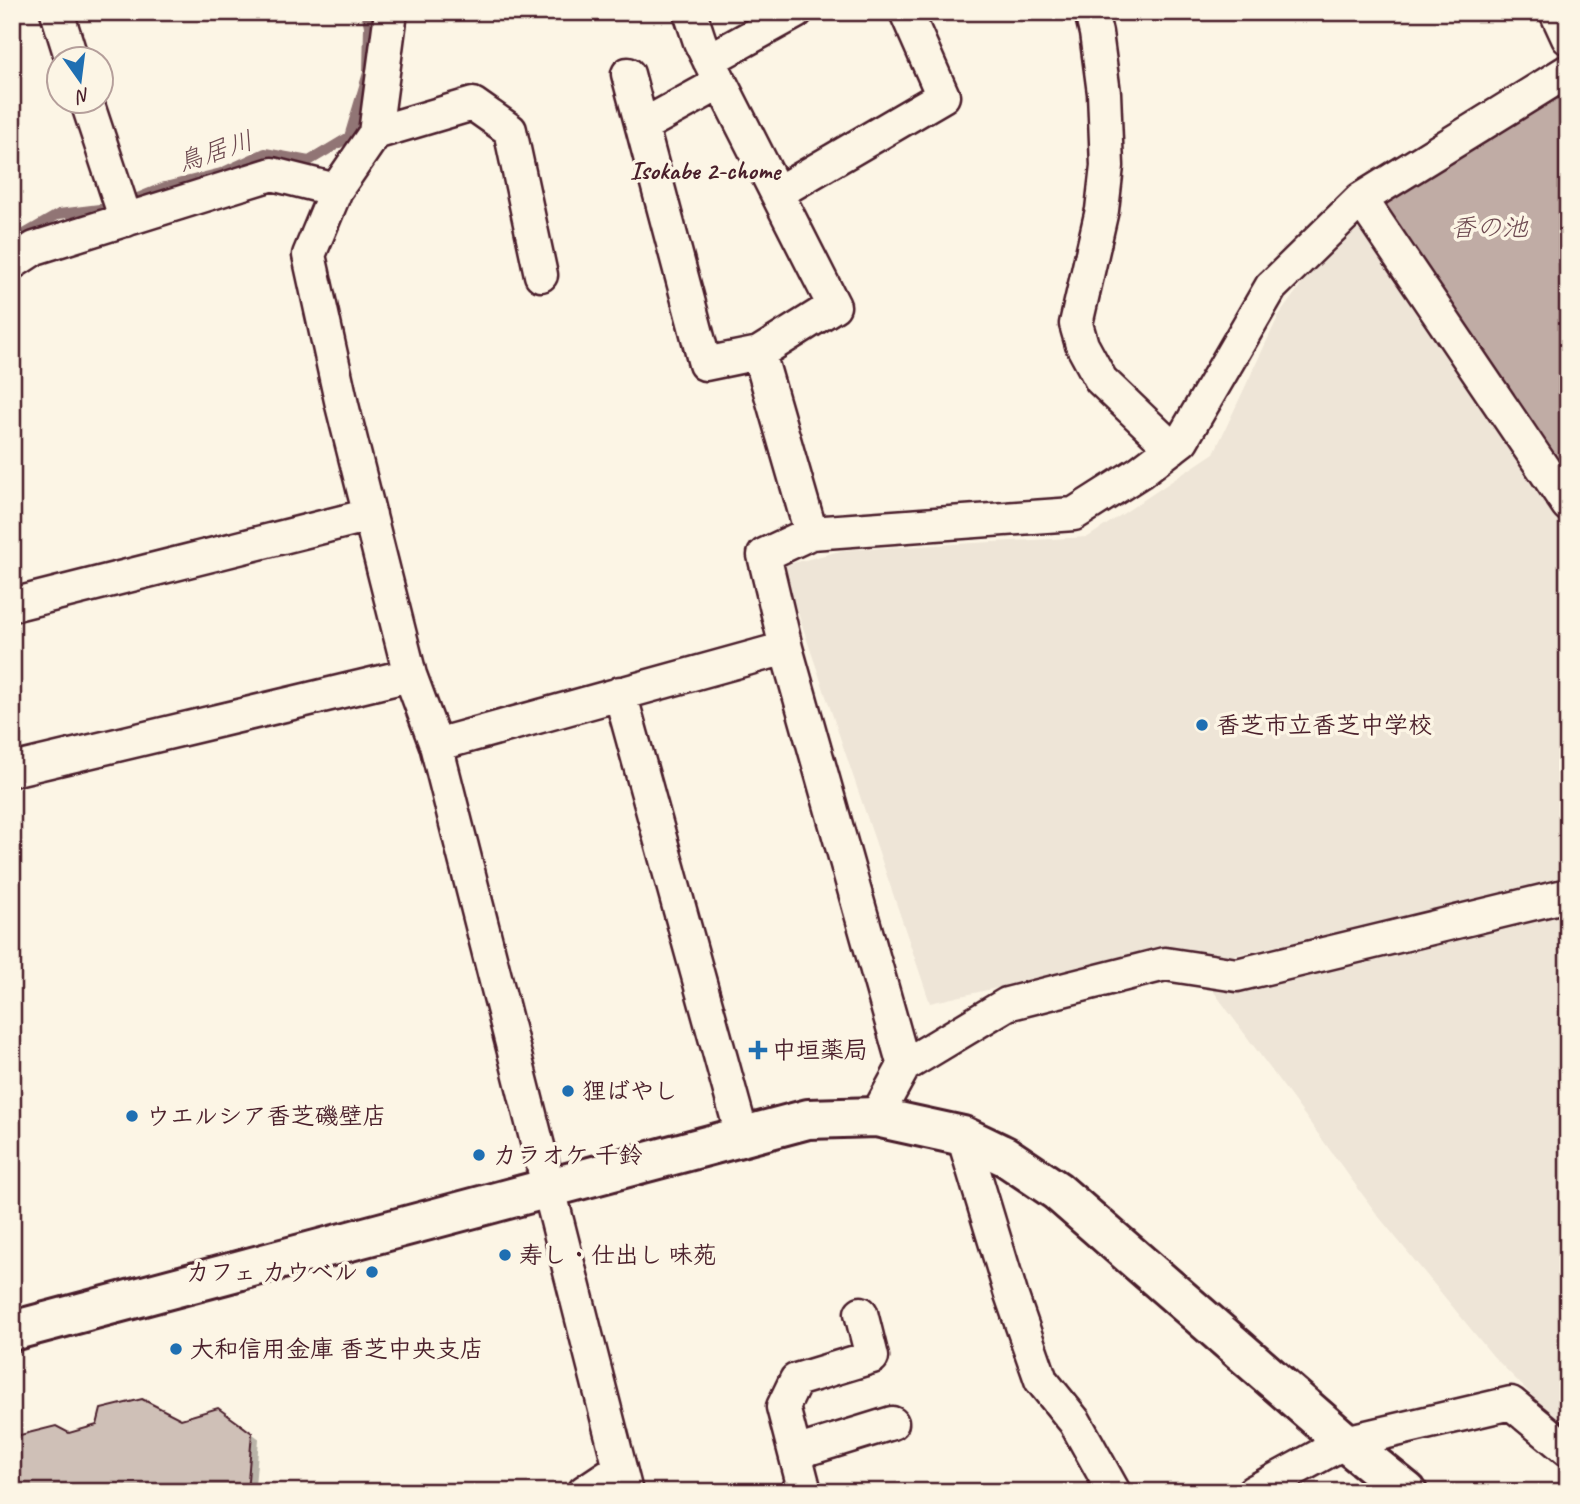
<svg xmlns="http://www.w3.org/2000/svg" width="1580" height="1504" viewBox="0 0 1580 1504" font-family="Caveat,'Klee One',sans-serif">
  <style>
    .built { fill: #eee5d7 }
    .water { fill: #c0aca5; stroke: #917474; stroke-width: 2 }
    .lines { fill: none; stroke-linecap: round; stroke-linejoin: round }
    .stream { stroke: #917474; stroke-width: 10 }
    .building { fill: #cfc0b7; stroke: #4a1f2b; stroke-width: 2; filter: url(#shadow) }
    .minor-casing { stroke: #4a1f2b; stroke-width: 37 }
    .tertiary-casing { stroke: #4a1f2b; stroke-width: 44 }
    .minor { stroke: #fcf5e5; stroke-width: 32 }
    .tertiary { stroke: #fcf5e5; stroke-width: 38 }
    .poi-dot { fill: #1f6fb2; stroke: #fcf5e5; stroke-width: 2.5 }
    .labels { text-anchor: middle; stroke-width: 7; stroke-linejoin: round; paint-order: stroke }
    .poi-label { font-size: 24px; font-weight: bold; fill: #4a1f2b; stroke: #fcf5e5; text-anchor: start }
    .water-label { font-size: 26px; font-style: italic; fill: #6d4950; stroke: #fcf5e5 }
    .neighbourhood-label { font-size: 26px; font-weight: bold; fill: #4a1f2b; stroke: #fcf5e5 }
  </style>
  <defs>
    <filter id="shadow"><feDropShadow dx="6" dy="6" stdDeviation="0" flood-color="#0004"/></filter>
  </defs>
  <rect width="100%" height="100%" fill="#fcf5e5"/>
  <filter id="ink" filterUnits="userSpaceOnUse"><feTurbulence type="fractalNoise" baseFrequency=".0143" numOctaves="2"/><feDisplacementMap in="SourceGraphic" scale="14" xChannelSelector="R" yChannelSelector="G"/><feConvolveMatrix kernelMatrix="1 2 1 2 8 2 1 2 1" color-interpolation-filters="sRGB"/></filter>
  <g filter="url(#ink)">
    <path class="built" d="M1362,221L1568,529V884L1225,957L1150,953L930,1003L782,566L844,550L1088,537L1214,453L1279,315L1314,267Z
      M1568,913V1432L1493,1356L1379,1217L1206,981Z"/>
    <path class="water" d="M1568,79V499L1379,203Z"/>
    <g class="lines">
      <path class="stream" d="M12,241L59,214L116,207L165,187L221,173L265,153L309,161L349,137L368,73L369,26L366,12"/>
    </g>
    <path class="building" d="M142,1399L181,1419L218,1408L252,1433L247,1492H12V1437L56,1426L69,1433L97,1425L101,1409Z"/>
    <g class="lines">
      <g class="minor-casing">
        <path id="minor" d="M57,12L72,60
          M391,12L375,133L336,190L309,255L342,405L410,675L436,745L626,1492
          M690,12L700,42L834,306L759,353
          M1091,12L1096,33L1104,93L1107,166L1102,210L1076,324L1082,345L1101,380L1172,448
          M1556,12L1568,38
          M709,60L796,12
          M628,74L705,364L759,353L811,533L1074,514L1140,472L1182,440L1271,287L1361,199L1568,71
          M87,102L126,220
          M642,126L720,83
          M375,133L473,104L510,130L541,275
          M777,193L943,96L906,12
          M1361,199L1568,505
          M12,263L35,248L272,174L336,190
          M12,605L370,515
          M786,648L764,555L811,533
          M620,693L742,1135
          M436,745L786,648L904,1066
          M12,770L410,675
          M876,1117L904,1066L1007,1004L1165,964L1237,975L1568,895
          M963,1136L1011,1294L1041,1380L1075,1422L1114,1492
          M795,1453L892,1423
          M584,1492L620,1468
          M797,1492L804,1488L783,1407L796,1380L872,1357L861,1313
          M1253,1492L1345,1442L1511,1403L1568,1450"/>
      </g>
      <g class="tertiary-casing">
        <path id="tertiary" d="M12,1331L808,1119L876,1117L963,1136L1005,1156L1057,1191L1345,1442L1407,1492"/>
      </g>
      <use href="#minor" class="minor"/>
      <use href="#tertiary" class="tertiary"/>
    </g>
  </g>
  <g class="poi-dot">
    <circle cx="1202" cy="725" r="7"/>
    <path d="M754.5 1039.5h7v7h7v7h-7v7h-7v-7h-7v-7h7z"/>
    <circle cx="568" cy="1091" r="7"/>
    <circle cx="132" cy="1116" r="7"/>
    <circle cx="479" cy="1155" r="7"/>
    <circle cx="505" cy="1255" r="7"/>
    <circle cx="372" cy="1272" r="7"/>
    <circle cx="176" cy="1349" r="7"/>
  </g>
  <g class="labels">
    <g class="poi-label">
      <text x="1216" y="733">香芝市立香芝中学校</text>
      <text x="772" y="1058">中垣薬局</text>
      <text x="582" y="1099">狸ばやし</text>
      <text x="146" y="1124">ウエルシア香芝磯壁店</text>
      <text x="493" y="1163">カラオケ 千鈴</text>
      <text x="519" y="1263">寿し・仕出し 味苑</text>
      <text x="358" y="1280" text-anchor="end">カフェ カウベル</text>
      <text x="190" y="1357">大和信用金庫 香芝中央支店</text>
    </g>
    <g class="water-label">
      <text transform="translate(215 151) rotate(-18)" y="9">鳥居川</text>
      <text x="1489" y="236">香の池</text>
    </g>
    <g class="neighbourhood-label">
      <text x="705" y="179">Isokabe 2-chome</text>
    </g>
  </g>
  <rect width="1580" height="1504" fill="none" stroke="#fcf5e5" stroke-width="42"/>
  <rect x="21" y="21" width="1538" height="1462" fill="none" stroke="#4a1f2b" stroke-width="2.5" filter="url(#ink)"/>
  <g transform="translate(80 80) rotate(166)"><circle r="33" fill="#fcf5e5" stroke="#b59f9b" stroke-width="2"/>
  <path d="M0-5L12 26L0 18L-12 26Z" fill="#1f6fb2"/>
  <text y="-10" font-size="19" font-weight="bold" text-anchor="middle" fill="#4a1f2b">N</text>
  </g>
</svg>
